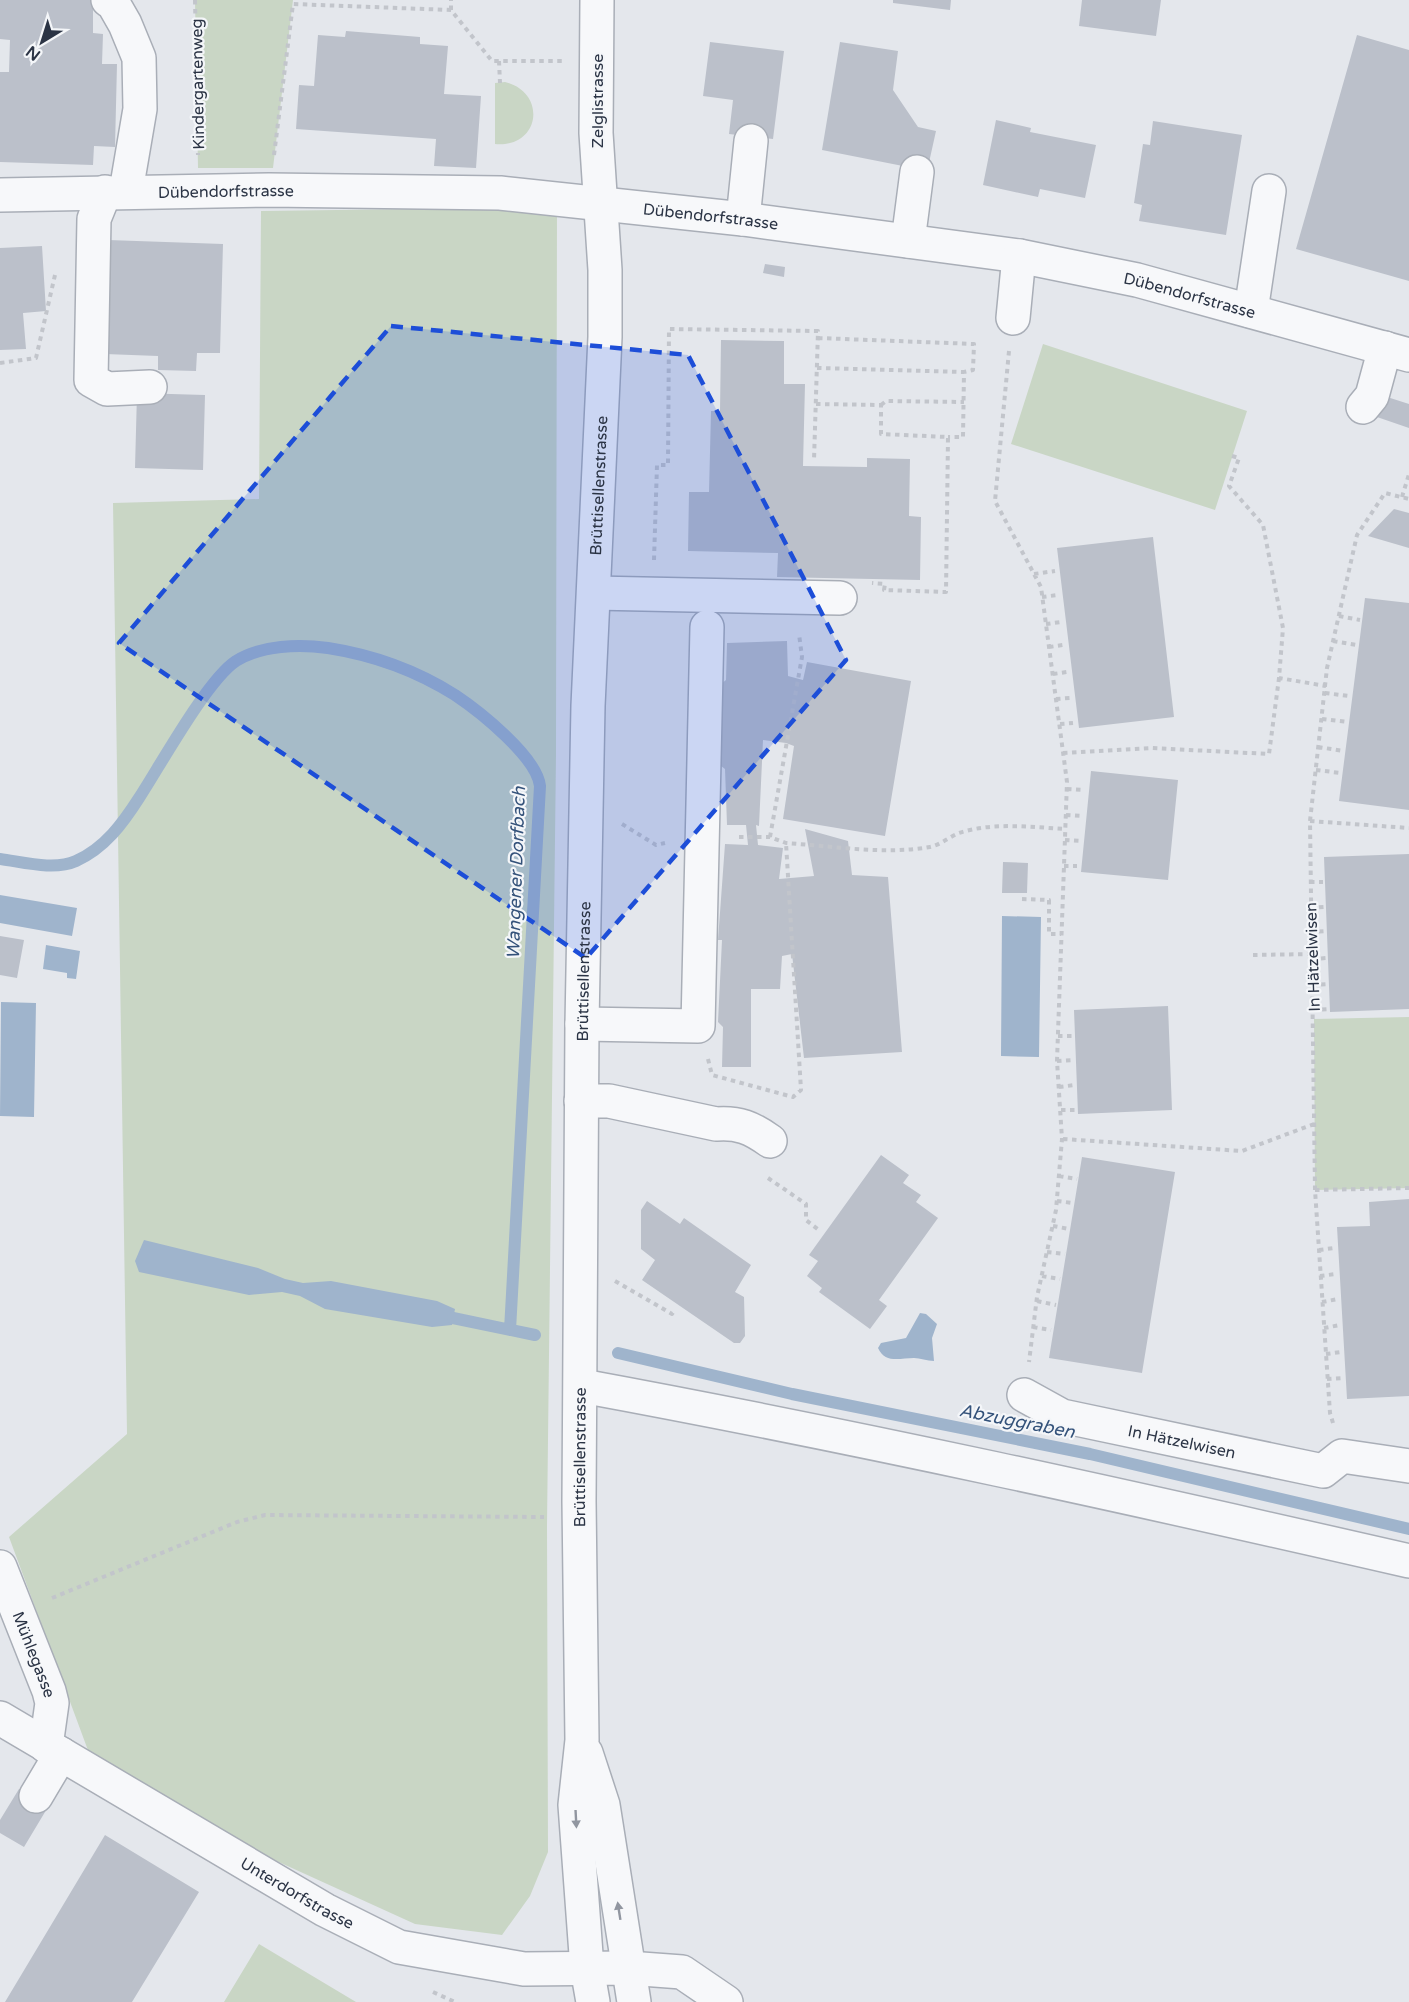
<svg xmlns="http://www.w3.org/2000/svg" width="1409" height="2002" viewBox="0 0 1409 2002" font-family="'Varela Round',sans-serif">
  <style>
    .green { fill: #c9d6c5 }
    .water { fill: #9fb4cc }
    .lines { fill: none; stroke-linecap: round; stroke-linejoin: round }
    .stream { stroke: #9fb4cc; stroke-width: 12 }
    .building { fill: #bbc0ca }
    .minor-casing { stroke: #a9aeb7; stroke-width: 36 }
    .path { stroke: #c2c5cb; stroke-width: 4; stroke-dasharray: 4.5 4.5; stroke-linecap: butt }
    .minor { stroke: #f7f8fa; stroke-width: 33 }
    .oneway { fill: #9196a0 }
    .marked { fill: #1d4ed8; fill-opacity: 0.2; stroke: #1d4ed8; stroke-width: 4.5; stroke-dasharray: 12 8; stroke-linejoin: round }
    .labels { text-anchor: middle; stroke-width: 4.5; stroke-linejoin: round; paint-order: stroke }
    .street-label { font-size: 16px; fill: #2b3445; stroke: #f4f6f9 }
    .water-label { font-size: 18px; font-style: italic; fill: #34527a; stroke: #f4f6f9 }
  </style>
  <rect width="100%" height="100%" fill="#e4e7ec"/>
  <path class="green" d="M195,0H293L273,168H198Z
    M505,82C548,93 540,148 495,144V83Z
    M557,207L556,755L547,1525L548,1852L530,1896L502,1935L415,1924L248,1848L89,1753L9,1537L127,1434L113,503L259,499L261,211Z
    M1043,344L1247,411L1215,510L1011,444Z
    M1409,1017V1188L1315,1190L1314,1019Z
    M259,1944L356,2002H224Z"/>
  <path class="water" d="M0,895L77,908L72,936L0,923Z
    M1002,916L1041,917L1039,1057L1001,1056Z
    M46,945L80,951L76,979L67,978V973L43,969Z
    M1,1002L36,1003L34,1117L0,1116Z
    M144,1240L258,1268L285,1279L303,1283L331,1281L437,1301L455,1309L452,1325L432,1327L325,1309L300,1296L282,1292L249,1295L139,1272L135,1261Z
    M920,1313L926,1314L937,1324L932,1338L934,1361C927,1361 920,1358 914,1358C900,1358 885,1364 878,1348L881,1343L906,1338Z"/>
  <g class="lines">
    <path class="stream" d="M0,859C23,862 54,871 76,861C105,848 123,823 139,798C160,766 207,680 236,661C262,645 299,644 328,648C373,655 417,671 455,695C479,711 537,757 540,786L510,1330
      M453,1318L535,1335
      M618,1353L792,1394L1090,1454L1409,1529"/>
  </g>
  <path class="building" d="M0,0H93V33L103,34L102,64H117L115,147L94,146L93,165L0,162V72H9L10,40L0,39Z
    M893,0H951L950,10L893,3Z
    M1082,0H1161L1156,36L1079,26Z
    M346,31L420,37V44L448,46L444,94L481,96L476,168L434,166L436,139L296,129L299,85L314,86L318,35L345,37Z
    M1357,35L1409,50V281L1296,249Z
    M710,42L784,51L773,139L729,134L733,100L703,96Z
    M840,42L898,51L893,90L918,127L936,131L928,167H908L822,150Z
    M996,120L1031,128L1030,132L1096,145L1085,198L1040,189L1038,197L983,185Z
    M1153,121L1242,135L1226,235L1139,221L1142,205L1134,203L1143,144L1150,145Z
    M108,240L223,244L220,353H197L196,371L158,370V356L105,354Z
    M42,246L46,311L23,313L26,349L0,350V248Z
    M765,264L785,267L784,277L763,273Z
    M721,340L784,341V384H805L803,466L867,467V458L910,459L909,516L921,517L920,580L777,577L778,553L688,551L689,492H709L711,411H720Z
    M137,393L205,395L203,470L135,468Z
    M1384,396L1409,404V428L1377,417Z
    M1394,509L1409,513V548L1368,536Z
    M1153,537L1174,717L1079,728L1057,548Z
    M1365,598L1409,603V810L1339,801Z
    M787,641L788,676L803,680L807,662L911,681L885,836L783,819L794,746L786,743L763,740L759,826L756,825L758,845L783,848L779,879L814,876L805,829L848,841L852,875L888,877L902,1052L804,1058L792,954L782,956L780,989H751V1067H722L723,1027L718,1022L722,940H718L725,844L748,845L746,825H727L725,769L721,766V684L726,680L727,643Z
    M1091,771L1178,780L1168,880L1081,872Z
    M1409,854V1009L1330,1012L1324,857Z
    M1003,862L1028,863L1027,893H1002Z
    M0,936L24,940L17,978L0,975Z
    M1168,1006L1172,1110L1078,1114L1074,1010Z
    M881,1155L909,1175L903,1183L921,1195L916,1202L938,1218L879,1300L887,1306L870,1329L819,1292L822,1288L807,1276L818,1261L809,1255Z
    M1082,1157L1175,1172L1142,1373L1049,1358Z
    M1409,1199V1396L1347,1399L1337,1227L1370,1226L1369,1202Z
    M647,1201L680,1224L684,1218L751,1265L735,1292L744,1297L745,1336L740,1343H734L642,1280L655,1260L641,1249V1210Z
    M19,1789L48,1807L24,1847L0,1833V1820Z
    M105,1835L199,1892L132,2002H5Z"/>
  <g class="lines">
    <g class="minor-casing">
      <g id="minor">
        <path d="M108,0L113,3L125,24L139,58L140,109L126,191"/>
        <path d="M105,192L94,219L91,380L107,389L150,387"/>
        <path id="s1" d="M0,195L269,190L500,193L743,219L1019,256L1137,280L1409,355"/>
        <path d="M743,219L751,141"/>
        <path d="M908,241L917,172"/>
        <path d="M1251,311L1269,191"/>
        <path d="M1013,318L1019,256"/>
        <path d="M1363,407L1372,396L1385,348"/>
        <path d="M594,593L840,598"/>
        <path d="M582,1024L698,1026L707,627"/>
        <path d="M581,1101H609L716,1124C738,1122 752,1128 770,1141"/>
        <path d="M582,1386C859,1437 1134,1498 1409,1561"/>
        <path id="s2" d="M1024,1395L1062,1416L1323,1471L1342,1456L1409,1466"/>
        <path id="s3" d="M0,1567L49,1691L52,1703L46,1746"/>
        <path id="s4" d="M0,1718L325,1910L399,1947L524,1969L628,1968L682,1972L726,2002"/>
        <path d="M586,1753L603,1805L634,2002"/>
        <path d="M36,1796L61,1754"/>
        <path id="s5" d="M593,2002L587,1968L575,1805L582,1740L579,1501L582,1024L588,706L605,337V270L596,133L597,0"/>
      </g>
    </g>
    <path class="path" d="M195,0L198,155
      M451,10V0
      M499,61L500,83
      M274,155L293,4L451,10L492,61H562
      M818,338L974,344L973,370L964,372
      M1009,351L995,501L1041,587L1067,782L1057,1061L1062,1139L1056,1210L1037,1297L1029,1362
      M0,363L36,358L55,275
      M817,368L964,372L963,437H948
      M816,404L881,405V434L948,437L946,592L884,590L885,584L872,583
      M881,405L886,401L964,402
      M1232,456L1239,458L1229,486L1263,525L1283,628L1279,678L1326,686
      M1402,497L1409,474
      M654,560L657,465H668L669,329L818,331L814,460
      M1034,574L1055,571
      M1042,597L1058,595
      M1339,616L1360,620
      M1046,624L1061,622
      M1333,641L1357,645
      M1049,647L1063,645
      M1053,674L1067,672
      M1325,693L1349,696
      M1056,699L1070,698
      M1322,719L1348,722
      M1060,724L1073,723
      M1318,747L1344,751
      M1063,753L1151,748L1269,754L1279,678
      M1316,770L1341,773
      M1067,789L1084,790
      M1066,815L1083,816
      M1310,821L1409,828
      M622,824L656,845L665,843
      M739,837H770L786,843C831,846 886,855 930,847C940,845 949,837 959,833C992,822 1031,827 1065,829
      M770,837L802,657L799,634
      M1065,840L1081,841
      M1064,866H1077
      M1310,882H1323
      M1022,899L1049,900V934H1061
      M1310,908L1324,907
      M1310,932L1326,931
      M1253,955L1311,954
      M1312,959L1327,958
      M1312,985L1328,984
      M1313,1010L1329,1009
      M1058,1036H1072
      M708,1059L712,1075L793,1097L801,1090L786,843
      M1057,1061L1074,1060
      M1059,1087L1075,1085
      M1061,1110H1076
      M1063,1139L1242,1151L1314,1124
      M1059,1176L1077,1179
      M768,1178L806,1204V1220L820,1231
      M1315,1190L1409,1188
      M1057,1201L1073,1203
      M1053,1226L1069,1229
      M1319,1250L1334,1248
      M1047,1252L1065,1254
      M1042,1276L1060,1279
      M1320,1276L1336,1274
      M615,1281L672,1314L675,1309
      M1037,1301L1056,1305
      M1322,1302L1338,1299
      M1033,1327L1051,1330
      M1324,1328L1340,1325
      M1326,1354L1341,1352
      M1327,1379L1343,1378
      M1333,1423L1330,1413L1315,1190L1310,821L1327,668L1357,535L1385,493L1409,499
      M52,1598L237,1522L265,1515L544,1517
      M433,1992L455,2002"/>
    <use href="#minor" class="minor"/>
  </g>
  <defs><path id="oneway-solid" d="M-6-.8H1V-3.2L6.5 0L1 3.2V.8H-6Z" transform="scale(1.5)"/></defs>
  <g class="oneway">
    <use href="#oneway-solid" transform="translate(576 1819) rotate(87)"/>
    <use href="#oneway-solid" transform="translate(619 1911) rotate(-99)"/>
  </g>
  <path class="marked" d="M391,326L688,355L846,660L586,958L119,643Z"/>
  <g class="labels">
    <g class="street-label">
      <text transform="translate(197 84) rotate(-91)" y="6">Kindergartenweg</text>
      <text transform="translate(597 101) rotate(-90)" y="6">Zelglistrasse</text>
      <text dy="6" stroke="none"><textPath href="#s1" startOffset="226">Dübendorfstrasse</textPath></text>
      <text dy="6" stroke="none"><textPath href="#s1" startOffset="712">Dübendorfstrasse</textPath></text>
      <text dy="6" stroke="none"><textPath href="#s1" startOffset="1198">Dübendorfstrasse</textPath></text>
      <text dy="6" stroke="none"><textPath href="#s5" startOffset="1518">Brüttisellenstrasse</textPath></text>
      <text transform="translate(1312 957) rotate(-92)" y="6">In Hätzelwisen</text>
      <text dy="6" stroke="none"><textPath href="#s5" startOffset="1032">Brüttisellenstrasse</textPath></text>
      <text dy="6" stroke="none"><textPath href="#s2" startOffset="166">In Hätzelwisen</textPath></text>
      <text dy="6" stroke="none"><textPath href="#s5" startOffset="546">Brüttisellenstrasse</textPath></text>
      <text dy="6" stroke="none"><textPath href="#s3" startOffset="94">Mühlegasse</textPath></text>
      <text dy="6" stroke="none"><textPath href="#s4" startOffset="345">Unterdorfstrasse</textPath></text>
    </g>
    <g class="water-label">
      <text transform="translate(516 873) rotate(-88)" y="6">Wangener Dorfbach</text>
      <text transform="translate(1017 1421) rotate(11)" y="6">Abzuggraben</text>
    </g>
  </g>
  <g transform="translate(42 42) rotate(218)" stroke="#f4f6f9" stroke-width="4.5" paint-order="stroke">
  <path d="M0-4.5L10 22L0 15L-10 22Z" fill="#2b3445"/>
  <text y="-9" font-size="16" font-weight="bold" text-anchor="middle" fill="#2b3445">N</text>
  </g>
</svg>
